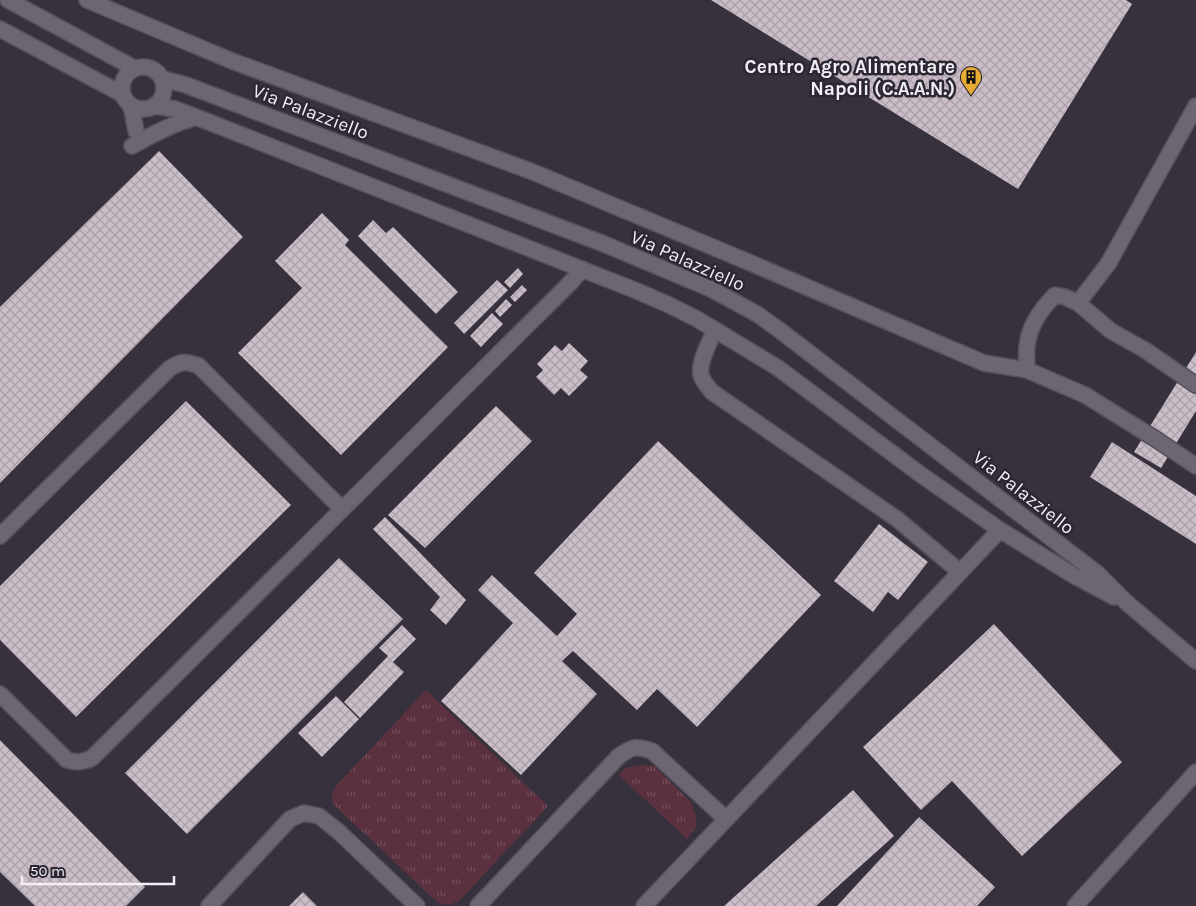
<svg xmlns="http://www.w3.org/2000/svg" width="1196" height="906" viewBox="0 0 1196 906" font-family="Karla,sans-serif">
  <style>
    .grass { fill: url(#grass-tufts) }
    .building { fill: url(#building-cross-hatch) }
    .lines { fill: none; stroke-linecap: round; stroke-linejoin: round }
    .minor-casing { stroke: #55505a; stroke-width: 18 }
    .minor { stroke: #6b6672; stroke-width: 15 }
    .labels { text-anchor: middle; stroke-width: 5; stroke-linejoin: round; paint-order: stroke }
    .poi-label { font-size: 19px; font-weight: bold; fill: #f1eef5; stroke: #2c2732; text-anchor: end }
    .street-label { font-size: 19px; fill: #f1eef5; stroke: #2c2732 }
  </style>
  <defs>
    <pattern id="grass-tufts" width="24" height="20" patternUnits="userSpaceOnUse" patternTransform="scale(1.25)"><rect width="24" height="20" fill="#5c313f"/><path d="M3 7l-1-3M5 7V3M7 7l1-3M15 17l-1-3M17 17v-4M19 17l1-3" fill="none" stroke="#744f5b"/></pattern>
    <pattern id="building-cross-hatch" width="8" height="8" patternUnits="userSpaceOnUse" patternTransform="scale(1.25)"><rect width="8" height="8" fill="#cabdc8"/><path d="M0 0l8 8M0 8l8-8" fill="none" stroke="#aaa0a8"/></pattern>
  </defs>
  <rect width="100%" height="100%" fill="#36313c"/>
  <path class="grass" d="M426,690L548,806L459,901L449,905L438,903L333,804L332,793L337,785Z
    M641,765L654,766L691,802L696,816V827L687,839L619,775L626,768Z"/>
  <path class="building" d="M711,0H1126L1132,4L1018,189Z
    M159,151L243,237L0,483V307Z
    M322,213L349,240L345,245L448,347L341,455L238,353L302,288L275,261Z
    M373,220L386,233L393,227L458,292L436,314L358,236Z
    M518,268L523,274L510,288L504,282Z
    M497,280L508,290L464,334L454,323Z
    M522,285L527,290L515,302L510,297Z
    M506,299L512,305L500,317L495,311Z
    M492,313L503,324L481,347L470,336Z
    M569,343L588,361L580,370L588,377L569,396L561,388L554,395L536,377L543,370L537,364L555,345L562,351Z
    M1196,352V411L1161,468L1134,452Z
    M186,401L291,505L76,717L0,640V586Z
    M496,406L532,441L425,548L388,515Z
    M658,441L821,595L697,727L657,689L637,710L573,651L562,661L597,694L521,775L441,701L513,623L478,590L492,575L557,636L577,614L534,573Z
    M1112,442L1196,496V544L1090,477Z
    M385,517L466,600L446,625L430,610L440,597L373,529Z
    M879,524L928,562L898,600L888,592L873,612L834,581Z
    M339,558L403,619L187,834L125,773Z
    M994,624L1122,762L1022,856L952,781L921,810L863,747Z
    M402,625L416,639L393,662L404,672L360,718L344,702L388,656L379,648Z
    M336,696L359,719L322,757L298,733Z
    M0,740L145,887L126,906H35L0,872Z
    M853,790L894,836L816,906H724Z
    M919,817L995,887L977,906H837Z
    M303,892L317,906H289Z"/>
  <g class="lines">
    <g class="minor-casing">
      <path id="minor" d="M8,0L134,68
        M87,0L232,61L533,172L746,261L984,363L1027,370L1085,395L1154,438L1196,466
        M0,29L122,94
        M122 88a21 21 0 1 1 42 0a21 21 0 1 1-42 0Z
        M163,79L186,85L604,244L711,289L757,314L778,329L1098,574L1127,603L1196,661
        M129,104L132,110L136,131
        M154,106L175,109L196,117L637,291L667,304L697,319L778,368L920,474L1000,530L1073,575L1114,597
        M132,146C154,133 172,124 196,117
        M1078,303L1108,264L1196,106
        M715,330C710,341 698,363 701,375C703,382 708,387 712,392L897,519L960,572
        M1027,370C1027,362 1026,354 1027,346C1029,327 1041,309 1055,295L1065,297L1078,303L1111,331L1145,350L1196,385
        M0,536L170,368C182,361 186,361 199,366L342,509
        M0,694L67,760C77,763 83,762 92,758L572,281L582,269
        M209,906L290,819L304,813L319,816L339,832L417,906
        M478,906L619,756C633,746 636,746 652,751L726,819
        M644,906L1000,530
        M1075,906L1196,772"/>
    </g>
    <use href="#minor" class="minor"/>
  </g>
  <defs>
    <g id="building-pin" transform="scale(1.125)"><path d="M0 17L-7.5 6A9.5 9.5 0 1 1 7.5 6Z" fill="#e7ac36" stroke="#2c2732"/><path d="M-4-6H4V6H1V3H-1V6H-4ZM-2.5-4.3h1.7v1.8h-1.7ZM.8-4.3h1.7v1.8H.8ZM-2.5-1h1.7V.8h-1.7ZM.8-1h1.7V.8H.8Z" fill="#111"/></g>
  </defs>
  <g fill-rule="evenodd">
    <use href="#building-pin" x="971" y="77"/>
  </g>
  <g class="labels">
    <g class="poi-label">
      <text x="955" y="73">Centro Agro Alimentare<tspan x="955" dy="22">Napoli (C.A.A.N.)</tspan></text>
    </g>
    <g class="street-label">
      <text transform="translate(311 111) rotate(21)" y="7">Via Palazziello</text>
      <text transform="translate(688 260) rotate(24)" y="7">Via Palazziello</text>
      <text transform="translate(1024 492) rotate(38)" y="7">Via Palazziello</text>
    </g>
  </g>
  <path d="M22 876v8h152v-8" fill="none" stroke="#f1eef5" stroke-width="2.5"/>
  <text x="30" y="876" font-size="15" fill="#f1eef5" stroke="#2c2732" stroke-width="4" paint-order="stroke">50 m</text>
</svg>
